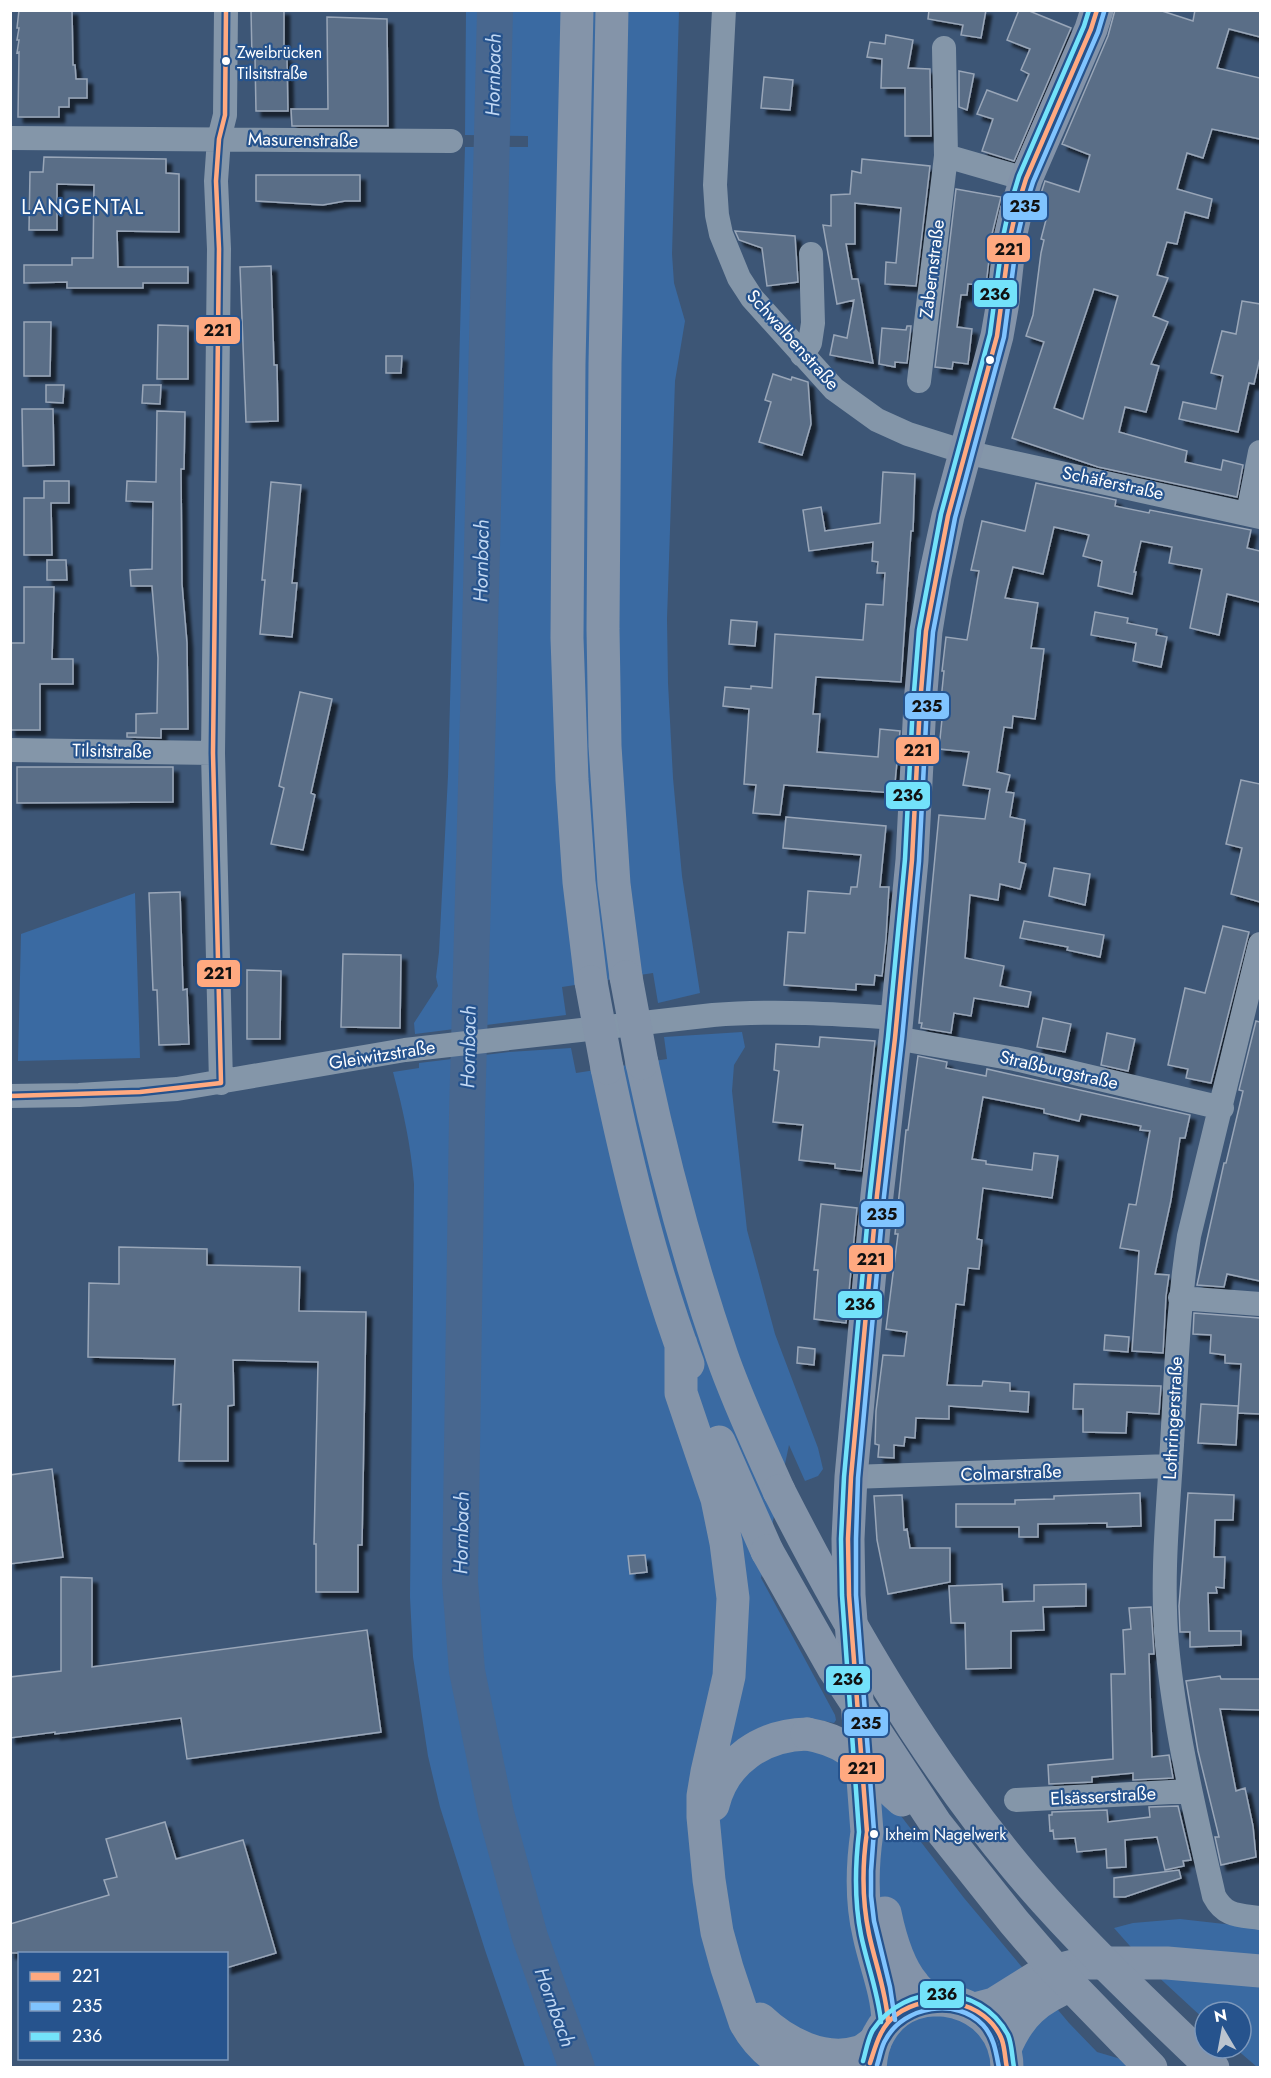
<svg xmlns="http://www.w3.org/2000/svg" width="1271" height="2078" viewBox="0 0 1271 2078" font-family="Jost,sans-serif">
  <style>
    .green { fill: #3a6aa2 }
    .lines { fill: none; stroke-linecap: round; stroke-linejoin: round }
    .river { stroke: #48678f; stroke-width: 36 }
    .building { fill: #5a6e87; stroke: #99a6b8; stroke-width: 1.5; fill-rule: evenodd; filter: url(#shadow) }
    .street { stroke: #8496a9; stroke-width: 24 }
    .primary { stroke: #8393a9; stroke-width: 33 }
    .highway { stroke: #8494a9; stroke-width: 33 }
    .highway-bridge { stroke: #8494a9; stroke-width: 33 }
    .bus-1-casing { stroke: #26538d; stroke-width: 9 }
    .bus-2-casing { stroke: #26538d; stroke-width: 9 }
    .bus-3-casing { stroke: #26538d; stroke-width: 9 }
    .bus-1 { stroke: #ffa980; stroke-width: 4.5 }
    .bus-2 { stroke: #80c4ff; stroke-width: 4.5 }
    .bus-3 { stroke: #73e2fa; stroke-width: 4.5 }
    .bus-dot { fill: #fff; stroke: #26538d; stroke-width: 2 }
    .labels { text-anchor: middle; stroke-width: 4.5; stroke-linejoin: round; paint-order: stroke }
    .bus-label { font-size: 16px; fill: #fff; stroke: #26538d; text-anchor: start }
    .street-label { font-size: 18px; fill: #fff; stroke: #26538d }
    .water-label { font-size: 20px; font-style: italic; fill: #c1d7f2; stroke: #26538d }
    .neighbourhood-label { font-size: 20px; letter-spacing: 1.5px; fill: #fff; stroke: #26538d }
    .line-badge { stroke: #26538d; stroke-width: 2 }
    .pale-badge-label { font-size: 16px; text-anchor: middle; font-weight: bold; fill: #111 }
  </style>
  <defs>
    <filter id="shadow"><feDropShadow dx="5.5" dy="5.5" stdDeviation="1.5" flood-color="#0009"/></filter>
  </defs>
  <rect width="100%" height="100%" fill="#3d5676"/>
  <path class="green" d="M466,11H679L672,254L674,283L685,321L675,381L667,619L668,683L673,778L682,876L700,993L658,1003L653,973L562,987L566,1015L415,1034L414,1023L438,986L436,977L439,952L448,776L465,147H528V136L465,135Z
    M135,893L140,1058L18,1061L21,934Z
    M742,1032L745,1047L734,1065L732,1091L747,1230L775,1334L818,1448L823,1469L818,1476L805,1481L789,1445L761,1578L835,1715L836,1720L834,1723L819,1720L834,1756L881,1790L964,1898L1069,2023L1097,2052L1148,2067H525L485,1950L440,1807L428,1756L413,1657L410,1597L414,1184C411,1146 403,1109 393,1072L419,1068V1063L509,1052L571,1048L576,1073L667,1059L664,1037Z
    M1180,1919L1260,1928V2067H1257L1235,2048H1241V2012H1205V2020L1153,1972L1114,1928L1133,1923Z"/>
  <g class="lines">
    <path class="river" d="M495,10L478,713L467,1115L460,1582L467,1671L496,1813L530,1937L577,2068"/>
  </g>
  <path class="building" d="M19,10H72L73,65H75L76,79H87V98H69V107H59V117H18L19,52L17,53L19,40H17L19,28H17Z
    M251,10H284V58H287L288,111H256L255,58H252Z
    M929,10H986L981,38L961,35L963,25L928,19Z
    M1019,10H1027L1071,28L1014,161L982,151L993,119L977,114L987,90L1017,101L1029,74L1021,70L1030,49L1007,40Z
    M1115,10H1159L1193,21L1195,10H1260V37L1229,29L1217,68L1260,78V139L1212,129L1203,158L1187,153L1177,189L1212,199L1208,218L1185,212L1177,244L1167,242L1157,275L1168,278L1153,316L1168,322L1151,364L1159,366L1146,412L1125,407L1119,432L1187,451L1185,462L1221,470L1223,460L1243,465L1237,497L1098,467L1012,438L1044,342L1026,336L1033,315L1041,253L1044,240L1041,239L1047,216L1035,212L1045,181L1079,192L1090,155L1062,144L1108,36ZM1094,289L1118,296L1083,419L1054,408Z
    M327,17L387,19L388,126H292L291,109H328Z
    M886,35L913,40L908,68L930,69L931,136H905V88H881L882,59L867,57L870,42L885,44Z
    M959,71L974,74L967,110L959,107Z
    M764,77L793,80L790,110L761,108Z
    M44,157L166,159V173L179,174V232L117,231L118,267H188V283H143V288H67V282L24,283V265H72V258H93L94,185L57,184V230H29L30,172H43Z
    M862,159L930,166L916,286L885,284L886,262L896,263L901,208L855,203V244H846L852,279H858L873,363L830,355L834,335L847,338L854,300L837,304L823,225L831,226V195L850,194L852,171L861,173Z
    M256,175H360V201H345L323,205L256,201Z
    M956,189L1001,197L992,234L986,285L968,284L967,295H961L957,327L972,329L968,364L953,362L952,369L935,367Z
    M735,231L795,236L798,282L767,286L762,248L739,240Z
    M271,266L274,365H277L278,421L246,422L240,267Z
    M1242,301L1260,304V358L1254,384L1249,383L1238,432L1179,419L1183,402L1216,409L1223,376L1211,373L1222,331L1236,334Z
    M24,322H51L50,376H24Z
    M158,325L188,326V379H157Z
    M907,326H911L907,363L895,362V367L879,364L882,328L906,330Z
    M386,356H402L401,373H386Z
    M773,374L791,380L792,377L808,382L811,424L802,455L759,442L771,402L765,400Z
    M46,385H64L63,403L46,402Z
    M143,385H161L160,404L142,403Z
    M22,409H53L54,465L23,466Z
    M157,411L185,412L184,469H181L182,584L187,643L188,729H161V738L127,737V733H136V714L157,713L158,658L152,586H131L130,570L152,569L153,502L126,501L127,481L156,482Z
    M883,472L915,474L913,531H911L901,682L816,677L813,714H820L817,752L878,757L880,729L900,731L894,793L784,785L780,815L753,813L756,785L744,784L749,709L723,706L725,687L751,689V686L772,688L775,634L863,640L866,604L883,605L885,573H877L878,562L872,561L873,542L809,551L803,510L821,507L825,531L880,523Z
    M44,481H69V503H51L52,555H24V498H44Z
    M271,482L301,485L292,583H297L292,637L260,634L265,580H262Z
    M1036,483L1116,500L1115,506L1149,513L1150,510L1251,530L1247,548L1260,551V602L1227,594L1219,635L1190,628L1202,569L1169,563L1172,547L1141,541L1134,572H1136L1132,594L1098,586L1102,561L1083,556L1089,535L1054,527L1043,574L1013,567L1005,598L1038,603L1031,648L1044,649L1035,719L1013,716L1012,728L1004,727L997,772L1010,775L1006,792L1014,793L1010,817L1025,820L1019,862L1026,864L1020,889L1000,884L998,900L970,895L965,958L1004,966L1000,986L1031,992L1028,1007L974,998L971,1016L954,1013L951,1033L921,1028L922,1023H919L939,815L985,819L990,789L963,785L969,752L939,749L942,719H939L944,671H942L946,637L967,640L979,571L971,570L982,521L1025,531Z
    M47,560H66L67,580H47Z
    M24,587H54L52,659H73V684H40V730H10V643H24Z
    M1095,612L1128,618L1127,623L1157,629L1156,635L1167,637L1161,667L1133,661L1136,643L1091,635Z
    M731,620L757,622L755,646L729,644Z
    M300,692L332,699L311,793L315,795L303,850L271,844L284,788L279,786Z
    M17,767H173V802L17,803Z
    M1241,780L1260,784V902L1231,894L1242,848L1226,844Z
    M786,817L886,826L880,887H889L886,938L882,976L875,975L874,985L856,984V990L784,985L788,932L805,933L808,891L850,894L851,887H857L861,855L783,848Z
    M1054,868L1090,874L1085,905L1049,896Z
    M180,892L183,990L187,989L189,1044L159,1045L157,990H153L149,893Z
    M1024,921L1104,935L1100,957L1067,950L1068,947L1020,938Z
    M1223,926L1249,932L1211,1083L1186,1078L1188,1069L1168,1065L1185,988L1205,993Z
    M343,954L401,955L400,1028L341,1027Z
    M247,970L281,971L280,1039H247Z
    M1043,1018L1071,1024L1065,1052L1037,1047Z
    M1256,1021L1260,1022V1281L1227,1274L1224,1287L1197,1285L1224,1163H1226L1243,1091L1239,1090Z
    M1107,1033L1135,1039L1128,1071L1101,1065Z
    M820,1037L875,1041L861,1171L835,1168V1164L799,1160L803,1125L773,1122L779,1071L774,1070L776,1044L819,1047Z
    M918,1056L947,1062L946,1068L986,1076L987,1069L1190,1115L1185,1138H1180L1171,1200L1155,1274L1169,1275L1166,1296L1163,1353L1132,1351L1139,1251L1120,1248L1129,1204L1136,1205L1150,1131L1140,1130L1141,1126L1081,1114L1079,1121L1044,1113V1109L983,1097L972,1159L986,1161V1164L1032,1170L1034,1153L1058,1156L1052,1198L983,1188L977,1239L982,1240L979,1269L968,1268L964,1305L956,1304L947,1385L982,1386L983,1381L1010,1383V1391L1029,1392L1028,1412L949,1406V1419L916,1418L915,1438L905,1437L904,1446L894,1445V1458L878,1457L879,1445L875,1444L876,1411L883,1355L904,1356L907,1332L886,1329L898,1234H895L906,1130H908Z
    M821,1204L857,1208L846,1323L814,1319L818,1270H814Z
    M119,1247L207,1249V1265L300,1267L299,1311L366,1312L362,1545H358V1592H316V1544H314L318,1362L233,1360L234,1405L228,1406V1461H179L181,1404L173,1405L175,1359L88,1357L89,1283L119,1284Z
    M1194,1313L1260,1318V1414L1238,1413L1241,1364L1225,1363V1355L1210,1353L1211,1335L1193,1334Z
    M1105,1335L1129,1337L1128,1352L1104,1350Z
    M798,1347L815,1349L814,1365L797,1363Z
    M1074,1384L1161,1386L1159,1414L1127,1412L1126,1433L1083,1432V1409H1073Z
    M1201,1404L1238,1406L1236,1445L1198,1443Z
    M52,1469L63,1557L10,1564V1475Z
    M1140,1493L1141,1526L1107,1527V1523L1038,1524V1537H1019V1527H956V1504H1015V1500L1054,1499V1496Z
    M1188,1493L1234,1495L1233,1520H1215L1214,1557H1225L1224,1588L1216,1587L1217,1593H1208L1209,1631H1241V1645L1190,1647V1632H1180L1179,1606Z
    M902,1495L904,1530L907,1529L910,1548H950V1582L888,1594L877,1540L874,1496Z
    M645,1555L647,1572L630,1574L628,1556Z
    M61,1577L92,1578V1667L367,1630L381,1732L187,1759L181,1718L55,1734V1732L10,1738V1677L61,1671Z
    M1002,1584L1003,1602L1034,1601V1585L1086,1584V1606L1043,1607L1044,1630L1011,1631V1668L966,1669L965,1623H951L949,1586Z
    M1151,1607L1154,1654H1149L1152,1757L1169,1755L1173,1778L1133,1780V1773L1092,1777V1782L1049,1784L1048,1765L1113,1759L1111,1674H1125L1123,1630L1131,1629L1129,1608Z
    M1220,1676L1221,1679H1260V1710L1220,1709L1236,1791L1245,1788L1253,1826L1256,1857L1221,1865L1215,1837H1219L1198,1751L1186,1681Z
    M1178,1806L1191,1860L1183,1861L1184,1866L1165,1870L1157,1837L1125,1840L1126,1867L1107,1868L1106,1849L1077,1852L1075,1838L1054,1839L1053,1830L1050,1831L1049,1815H1052V1812L1107,1810L1108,1822L1150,1817L1149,1807Z
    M165,1822L176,1859L243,1840L276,1953L226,1968V1953H10V1924L109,1895L104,1880L117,1877L106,1839Z
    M1179,1870L1181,1878L1125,1897H1114V1878Z"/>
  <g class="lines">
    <path class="street" d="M724,10L715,185L717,215L721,234L739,278L752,298L834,389L877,420L908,434L965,452L1260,517
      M10,138L451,141
      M946,156L1026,179
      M802,355L810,343L813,323L811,254
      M919,381L946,156L944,48
      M1248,513L1260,452
      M10,750L213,753
      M1260,944L1189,1236C1178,1305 1176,1375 1172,1445C1168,1511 1161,1579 1167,1645C1175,1730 1195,1813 1214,1896C1225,1917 1239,1915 1260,1918
      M895,1038L1015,1059L1222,1108
      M221,1083L213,753L219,249L216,181L219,139L225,115L226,10
      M10,1096L79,1095L177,1089L405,1050L713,1015C775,1010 836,1014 897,1018
      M1180,1298L1260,1304
      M851,1477L1170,1466
      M1016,1800L1190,1791"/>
    <path class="primary" d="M885,1913C890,1937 898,1966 914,1985C919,1992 926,1996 933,2000
      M888,2021C887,1991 875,1964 869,1935C861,1901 862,1866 867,1832L849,1595L848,1539L851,1477L877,1195L895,1038L912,860L920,704L926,631L935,576L948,516L997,336L1003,302L1010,238L1016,211L1026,179L1091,29L1097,10
      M870,2068C871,2055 873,2043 880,2032C912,1975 1007,1998 1007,2068"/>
    <path class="highway" d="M577,10L569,364L567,638L572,780L579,882L591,982
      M612,10L605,363L603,629L605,746L614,884L626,977
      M642,1063C663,1162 689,1260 722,1356C738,1402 759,1446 779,1491
      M607,1068C628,1168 652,1268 688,1364
      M681,1344V1393L717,1499L726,1543L733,1598L729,1676L707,1772L703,1796V1817L709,1880L717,1932L727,1968L745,2022C755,2041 772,2057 791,2068
      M719,1442L767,1551
      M713,1805C724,1760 763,1735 807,1734
      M975,2009L994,2004L1042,1974L1085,1963H1167L1260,1971
      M760,2019C785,2043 824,2063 859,2052C865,2050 870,2045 875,2042
      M1005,2049C1019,2015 1037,1999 1072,1985"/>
    <path class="highway-bridge" d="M626,977L642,1063
      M591,982L607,1068
      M779,1491C846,1622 921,1753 1016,1867C1076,1939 1145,2003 1213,2068
      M767,1551L834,1669L936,1824L1014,1922L1052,1966L1151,2068
      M807,1734C859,1743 866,1770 902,1800"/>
    <g class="bus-1-casing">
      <path id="bus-1" d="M10,1096L140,1092L221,1083L213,753L219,249L216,181L219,139L225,115L226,10
        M888,2021C886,1991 875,1963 869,1934C862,1900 862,1866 867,1832L849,1595L848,1539L851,1477L877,1195L895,1038L912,860L920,704L926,631L948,516L997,336L1010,238L1016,211L1026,179L1091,29L1097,10
        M870,2063C876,2045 880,2027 896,2015C928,1990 987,2000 1002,2040C1005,2049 1005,2059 1007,2068"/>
    </g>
    <g class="bus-2-casing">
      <path id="bus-2" d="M895,2020L890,1987L874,1921L871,1896V1871L874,1831L856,1595V1539L858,1478L884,1196L902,1039L919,861L927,704L933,632L955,518L1004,337L1017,239L1023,213L1033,182L1098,32L1104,12
        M877,2065C880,2057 881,2046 886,2039C904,2006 957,1997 983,2025C994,2037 996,2052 999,2068"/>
    </g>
    <g class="bus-3-casing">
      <path id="bus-3" d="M881,2022C878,1992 867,1964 861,1935C854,1900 855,1866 859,1832L842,1595L841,1539L844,1477L870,1194L888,1037L905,859L913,704L919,630L941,514L990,334L1003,237L1009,209L1019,176L1084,26L1089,10
        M863,2061C866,2051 868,2038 873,2030C905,1981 980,1982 1008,2035C1012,2044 1012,2057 1014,2067"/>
    </g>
    <use href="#bus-1" class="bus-1"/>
    <use href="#bus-2" class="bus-2"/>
    <use href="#bus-3" class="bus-3"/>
  </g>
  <g class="bus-dot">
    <circle cx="226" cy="61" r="5"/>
    <circle cx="990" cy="360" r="5"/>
    <circle cx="874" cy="1834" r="5"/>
  </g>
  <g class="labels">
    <g class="bus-label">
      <text x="237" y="58">Zweibrücken<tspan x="237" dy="21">Tilsitstraße</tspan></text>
      <text x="885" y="1840">Ixheim Nagelwerk</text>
    </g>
    <g class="street-label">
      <text transform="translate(303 140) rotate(1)" y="6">Masurenstraße</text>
      <text transform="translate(932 269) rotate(-83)" y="6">Zabernstraße</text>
      <text transform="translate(793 340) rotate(48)" y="6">Schwalbenstraße</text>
      <text transform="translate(1113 483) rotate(12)" y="6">Schäferstraße</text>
      <text transform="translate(112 751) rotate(1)" y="6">Tilsitstraße</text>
      <text transform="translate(382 1055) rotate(-9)" y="6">Gleiwitzstraße</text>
      <text transform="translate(1059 1070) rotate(13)" y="6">Straßburgstraße</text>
      <text transform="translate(1173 1418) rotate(-87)" y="6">Lothringerstraße</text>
      <text transform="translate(1011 1473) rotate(-2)" y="6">Colmarstraße</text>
      <text transform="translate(1103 1796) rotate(-3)" y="6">Elsässerstraße</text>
    </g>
    <g class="water-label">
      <text transform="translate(493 75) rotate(-89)" y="7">Hornbach</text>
      <text transform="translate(481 561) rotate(-89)" y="7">Hornbach</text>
      <text transform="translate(468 1047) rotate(-89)" y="7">Hornbach</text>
      <text transform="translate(461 1533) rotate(-89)" y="7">Hornbach</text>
      <text transform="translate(555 2007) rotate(70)" y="7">Hornbach</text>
    </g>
    <g class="neighbourhood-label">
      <text x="83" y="214">LANGENTAL</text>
    </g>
  </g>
  <g class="line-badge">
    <rect x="1002" y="192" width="46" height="29" rx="6" fill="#80c4ff"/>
    <rect x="986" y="234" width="45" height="29" rx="6" fill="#ffa980"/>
    <rect x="973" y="279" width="45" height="29" rx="6" fill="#73e2fa"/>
    <rect x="195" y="316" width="46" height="29" rx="6" fill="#ffa980"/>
    <rect x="904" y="692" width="46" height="28" rx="6" fill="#80c4ff"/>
    <rect x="895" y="736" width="45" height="29" rx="6" fill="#ffa980"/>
    <rect x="885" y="781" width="46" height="29" rx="6" fill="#73e2fa"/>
    <rect x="196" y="959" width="45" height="29" rx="6" fill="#ffa980"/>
    <rect x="860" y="1200" width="45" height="28" rx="6" fill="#80c4ff"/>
    <rect x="848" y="1244" width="46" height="29" rx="6" fill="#ffa980"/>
    <rect x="837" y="1290" width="46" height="29" rx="6" fill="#73e2fa"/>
    <rect x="825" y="1665" width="46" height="29" rx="6" fill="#73e2fa"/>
    <rect x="843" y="1708" width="46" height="29" rx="6" fill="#80c4ff"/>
    <rect x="839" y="1754" width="46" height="29" rx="6" fill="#ffa980"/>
    <rect x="919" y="1980" width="46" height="29" rx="6" fill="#73e2fa"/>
  </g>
  <g class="pale-badge-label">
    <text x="1025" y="212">235</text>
    <text x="1009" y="255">221</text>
    <text x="995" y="300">236</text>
    <text x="218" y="336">221</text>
    <text x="927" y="712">235</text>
    <text x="918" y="756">221</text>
    <text x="908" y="801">236</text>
    <text x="218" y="979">221</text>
    <text x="882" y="1220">235</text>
    <text x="871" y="1265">221</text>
    <text x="860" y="1310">236</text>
    <text x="848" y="1685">236</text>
    <text x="866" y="1729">235</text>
    <text x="862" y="1774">221</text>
    <text x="942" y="2000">236</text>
  </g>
  <rect width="1271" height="2078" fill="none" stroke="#ffffff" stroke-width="24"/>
  <rect x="18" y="1952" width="210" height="108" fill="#26538d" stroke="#7d98bb" stroke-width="1.5"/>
  <rect x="30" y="1972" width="30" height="9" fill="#ffa980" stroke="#7d98bb" stroke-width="1.5"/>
  <text x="72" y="1982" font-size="18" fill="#ffffff">221</text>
  <rect x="30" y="2002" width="30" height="9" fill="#80c4ff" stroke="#7d98bb" stroke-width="1.5"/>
  <text x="72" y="2012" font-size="18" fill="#ffffff">235</text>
  <rect x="30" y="2032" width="30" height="9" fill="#73e2fa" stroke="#7d98bb" stroke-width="1.5"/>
  <text x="72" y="2042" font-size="18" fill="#ffffff">236</text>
  <g transform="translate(1223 2030) rotate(350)"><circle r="28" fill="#26538d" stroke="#7d98bb" stroke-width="1.5"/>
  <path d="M0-4.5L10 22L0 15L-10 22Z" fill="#bbc4cf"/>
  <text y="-9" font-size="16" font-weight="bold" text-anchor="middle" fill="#ffffff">N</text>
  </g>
</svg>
